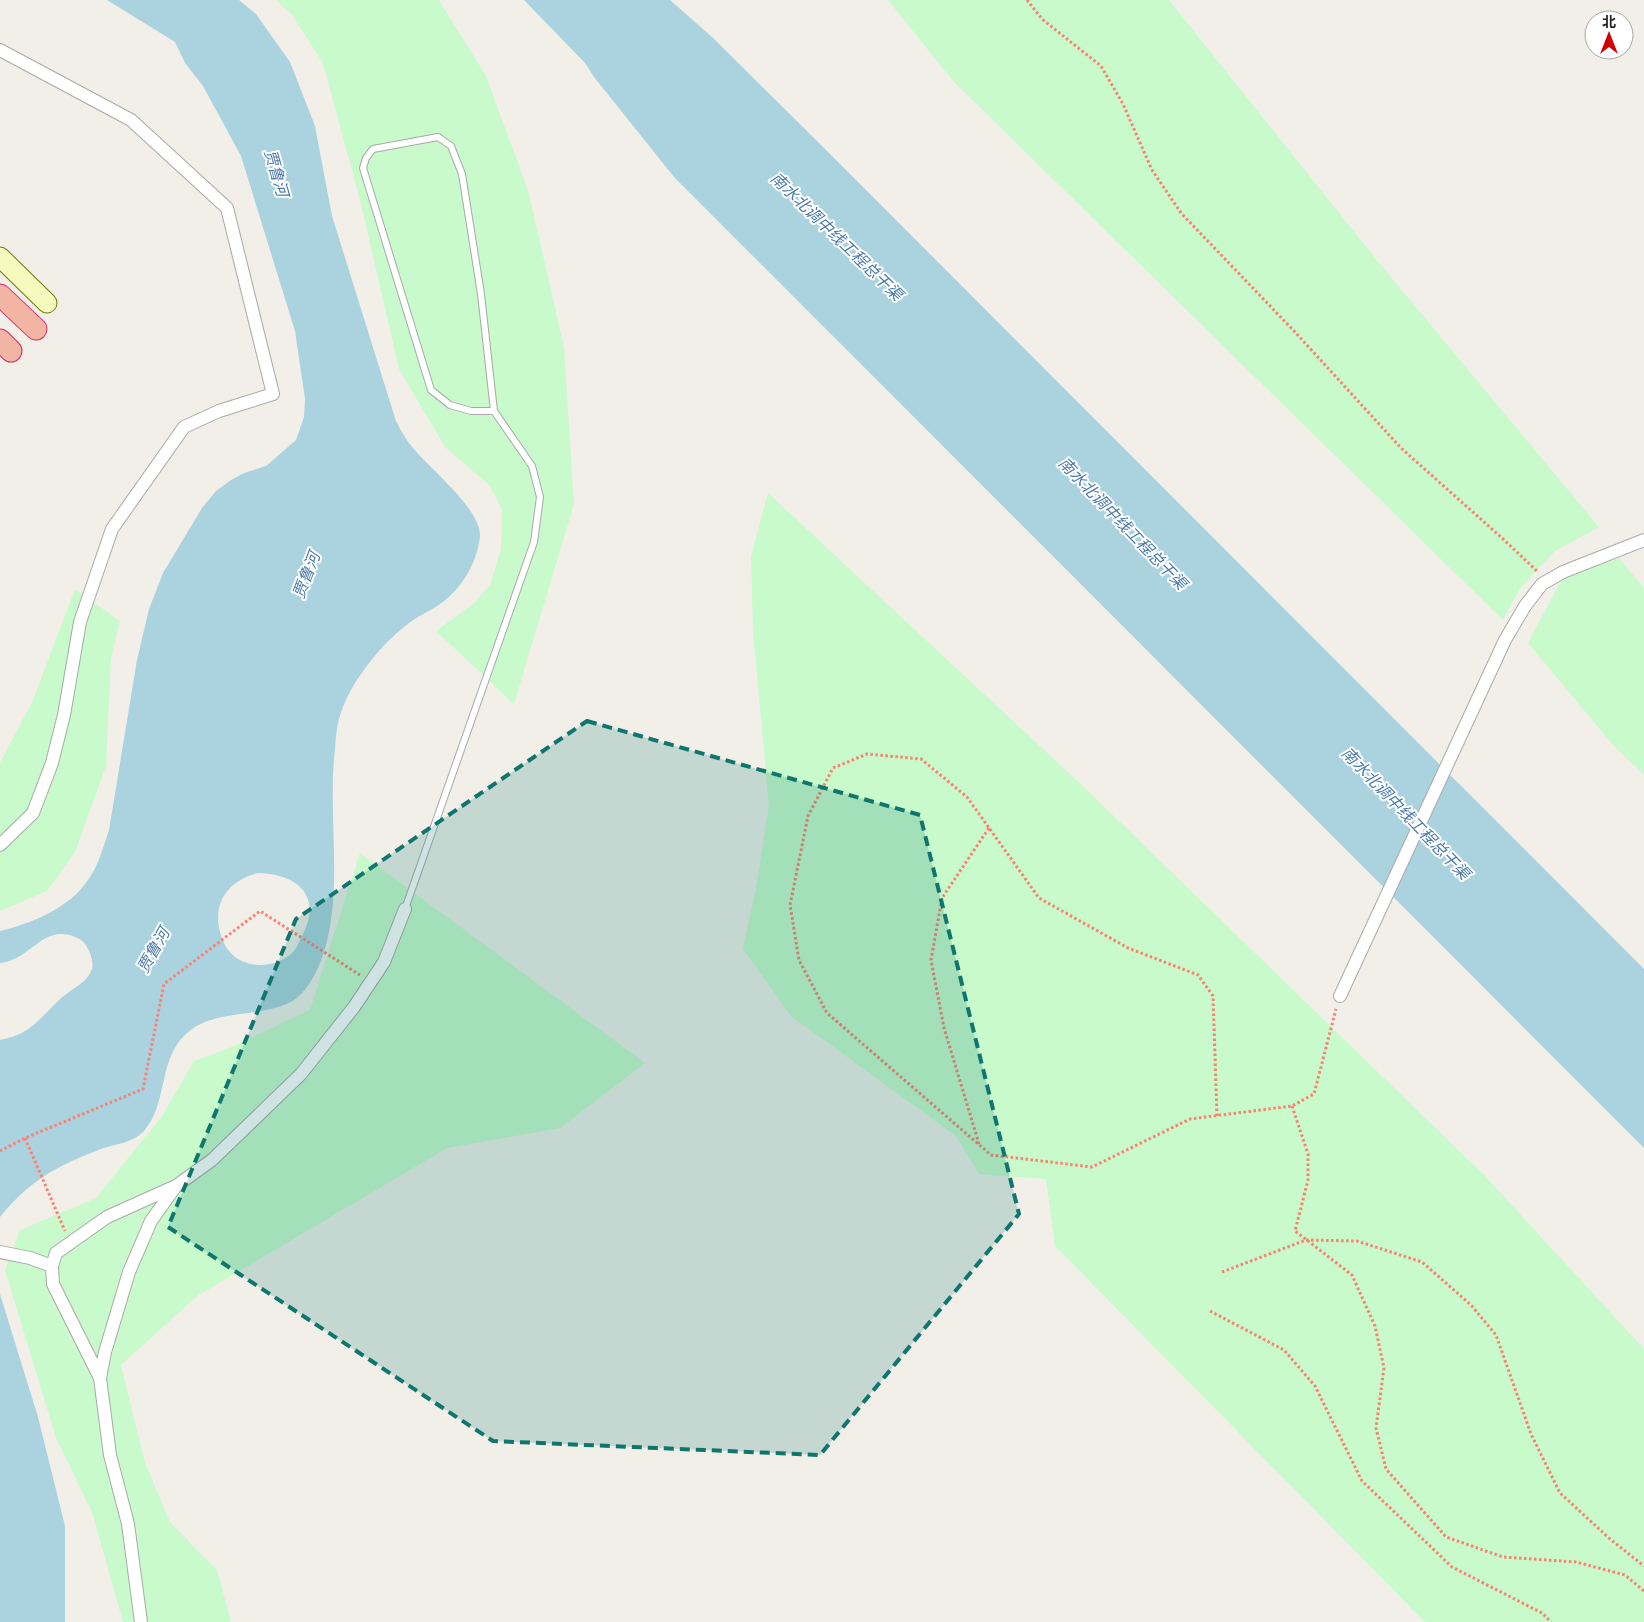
<svg xmlns="http://www.w3.org/2000/svg" width="1644" height="1622" viewBox="0 0 1644 1622" font-family="Rubik,'Noto Sans SC',sans-serif">
  <style>
    .park { fill: #c8facc }
    .water { fill: #aad3df; fill-rule: evenodd }
    .lines { fill: none; stroke-linecap: round; stroke-linejoin: round }
    .service-casing { stroke: #a9a9a9; stroke-width: 8 }
    .minor-casing { stroke: #a9a9a9; stroke-width: 14 }
    .secondary-casing { stroke: #707d05; stroke-width: 21 }
    .trunk-casing { stroke: #dc2a67; stroke-width: 23 }
    .path { stroke: #fa8072; stroke-width: 3; stroke-dasharray: 2.5 2.5; stroke-linecap: butt }
    .service { stroke: #fff; stroke-width: 6 }
    .minor { stroke: #fff; stroke-width: 12 }
    .secondary { stroke: #f7fabf; stroke-width: 19 }
    .trunk { stroke: #f2b4a3; stroke-width: 21 }
    .marked { fill: #0f766e; fill-opacity: 0.2; stroke: #0f766e; stroke-width: 4; stroke-dasharray: 10 6; stroke-linejoin: round }
    .labels { text-anchor: middle; stroke-width: 4; stroke-linejoin: round; paint-order: stroke }
    .water-label { font-size: 16px; font-style: italic; fill: #4a7aab; stroke: #fff }
  </style>
  <rect width="100%" height="100%" fill="#f2efe9"/>
  <path class="park" d="M276,0H439L486,76L528,190L564,347L574,504L514,704L436,631L472,605L490,585L501,549L502,509L489,485L445,447L399,369L362,208L323,63L292,15Z
    M888,0H1169L1375,258L1599,527L1555,551L1520,588L1503,620L954,82Z
    M768,493L1086,789L1485,1176L1644,1349V1622H1425L1055,1246L1046,1179L979,1174L956,1136L791,1016L743,949L756,888L769,806L753,632L751,556Z
    M1619,558L1644,588V775L1613,745L1528,643L1562,579Z
    M75,589L120,621L111,659L106,766L75,852L47,891L0,911V763L33,700Z
    M360,853L645,1063L560,1128L447,1148L197,1296L121,1365L145,1463L170,1522L217,1570L231,1622H123L92,1512L56,1438L5,1270L20,1230L96,1198L162,1116L194,1061L227,1049L310,1010Z"/>
  <path class="water" d="M107,0H239L256,14L290,62L315,126L332,216L396,421C401,431 406,440 413,448C430,469 481,509 480,536C478,560 463,587 444,601C432,611 416,616 404,627C380,646 354,679 343,707C337,721 336,735 335,749C327,817 344,886 324,952C319,967 312,983 301,994C279,1018 226,1008 195,1027C155,1053 171,1100 144,1131C133,1143 115,1144 101,1149C57,1166 30,1180 0,1217V1040C9,1038 17,1036 25,1031C38,1024 52,1005 65,995C74,988 88,981 92,969C94,962 90,952 87,947C83,938 70,934 61,934C39,934 25,961 0,963V931C33,923 69,908 88,880C99,865 103,847 109,830L137,660L149,609L163,573L202,508L216,491L231,480L244,473L266,466L296,440L304,417L305,399L295,331L241,156L203,86L185,63L175,42ZM258,873C298,874 323,896 302,936C299,941 297,949 292,953C276,968 245,970 230,952C225,947 222,939 220,932C212,901 230,880 258,873Z
    M524,0H670L712,37L821,145L1644,969V1148L674,177L594,77L585,63Z
    M0,1294L38,1417L65,1526V1622H0Z"/>
  <g class="lines">
    <g class="service-casing">
      <path id="service" d="M405,909L534,542L540,497L532,466L494,411L481,294L462,174L451,146L438,137L373,149L366,158L363,168L431,390L450,405L471,411H494"/>
    </g>
    <g class="minor-casing">
      <path id="minor" d="M0,50L131,120L227,208L273,394L219,411L184,427L112,529L80,622L64,715L52,763L33,813L0,845
        M1340,996L1505,640L1525,606L1542,584L1563,572L1644,540
        M0,1252L30,1258L52,1266
        M100,1378L105,1352L129,1272L151,1221L176,1186L212,1160L301,1074L354,1007L384,962L405,909
        M141,1622L128,1524L110,1455L100,1378L53,1284L52,1266L56,1253L107,1217L176,1186"/>
    </g>
    <g class="secondary-casing">
      <path id="secondary" d="M0,257L47,303"/>
    </g>
    <g class="trunk-casing">
      <path id="trunk" d="M0,295L36,329
        M0,340L11,351"/>
    </g>
    <path class="path" d="M1027,0L1042,19L1101,66L1123,104L1152,170L1181,213L1294,331L1401,448L1502,538L1538,572
      M1292,1106L1308,1154V1180L1295,1231L1352,1275L1375,1326L1384,1368L1376,1428L1386,1469L1446,1537L1503,1557L1576,1562L1625,1575L1644,1591
      M1217,1116L1213,996L1198,975L1128,948L1039,898L967,797L921,759L867,754L833,768L808,816L790,905L799,960L827,1013L991,1155L1092,1167L1190,1119L1292,1106L1314,1094L1336,1009
      M25,1138L65,1231
      M979,1144L944,1028L931,960L942,898L989,828
      M0,1151L25,1138L143,1089L164,984L260,911L360,975
      M1222,1272L1306,1240L1357,1241L1422,1262L1471,1305L1496,1335L1531,1434L1560,1493L1610,1539L1644,1566
      M1210,1311L1284,1350L1315,1386L1362,1481L1452,1567L1542,1613L1551,1622"/>
    <use href="#service" class="service"/>
    <use href="#minor" class="minor"/>
    <use href="#secondary" class="secondary"/>
    <use href="#trunk" class="trunk"/>
  </g>
  <path class="marked" d="M587,721L920,815L1019,1214L820,1455L493,1441L168,1227L296,919Z"/>
  <g class="labels">
    <g class="water-label">
      <text transform="translate(277 173) rotate(74)" y="6">贾鲁河</text>
      <text transform="translate(837 236) rotate(44)" y="6">南水北调中线工程总干渠</text>
      <text transform="translate(1123 523) rotate(46)" y="6">南水北调中线工程总干渠</text>
      <text transform="translate(306 575) rotate(-69)" y="6">贾鲁河</text>
      <text transform="translate(1406 813) rotate(46)" y="6">南水北调中线工程总干渠</text>
      <text transform="translate(153 950) rotate(-61)" y="6">贾鲁河</text>
    </g>
  </g>
  <g transform="translate(1609 35)"><circle r="24" fill="#ffffff" stroke="#a7a7a7"/>
  <path d="M0-4L9 19L0 12L-9 19Z" fill="#d40000"/>
  <text y="-8" font-size="14" font-weight="bold" text-anchor="middle" fill="#222222">北</text>
  </g>
</svg>
